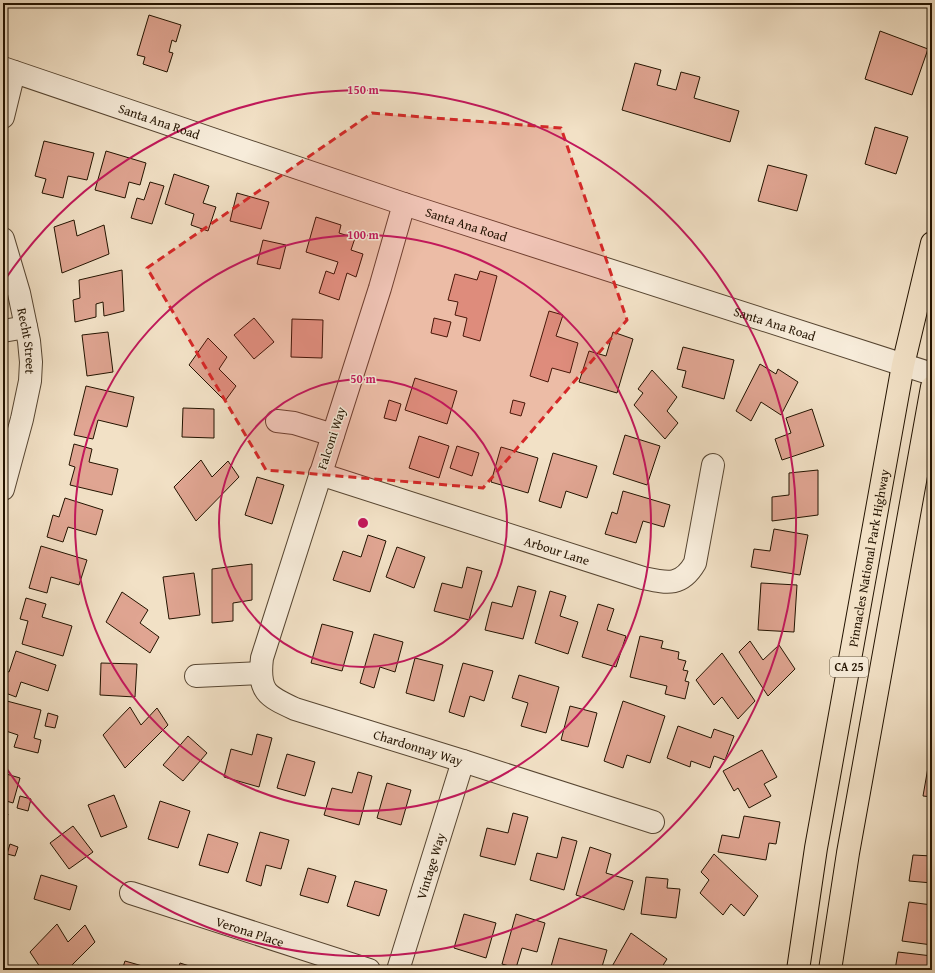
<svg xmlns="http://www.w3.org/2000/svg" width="935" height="973" viewBox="0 0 935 973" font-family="'Gentium Book Plus',serif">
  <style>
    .building { fill: #e0a592; stroke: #231300 }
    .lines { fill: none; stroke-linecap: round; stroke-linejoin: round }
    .minor-casing { stroke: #574632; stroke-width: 24 }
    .tertiary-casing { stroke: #574632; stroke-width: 24 }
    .primary-casing { stroke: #231300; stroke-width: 24 }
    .minor { stroke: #f7ecda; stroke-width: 22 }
    .tertiary { stroke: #f7ecda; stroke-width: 22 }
    .primary { stroke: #f2e1c6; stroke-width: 22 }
    .marked { fill: #d62828; fill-opacity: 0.2; stroke: #d62828; stroke-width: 3; stroke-dasharray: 8 5; stroke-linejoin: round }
    .ring { fill: none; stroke: #c2185b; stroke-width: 2 }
    .labels { text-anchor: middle; stroke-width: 3; stroke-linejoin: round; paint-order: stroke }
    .shield { fill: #f7ecda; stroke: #635441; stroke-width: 1 }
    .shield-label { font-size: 12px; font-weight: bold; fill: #231300 }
    .street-label { font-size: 13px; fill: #231300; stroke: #f7ecda }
    .centre { fill: #c2185b; stroke: #f7ecda; stroke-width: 2 }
    .ring-label { font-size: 12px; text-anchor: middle; font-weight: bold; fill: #c2185b; stroke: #f7ecda; stroke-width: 3; stroke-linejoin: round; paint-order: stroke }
  </style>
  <rect width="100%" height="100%" fill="#f2e1c6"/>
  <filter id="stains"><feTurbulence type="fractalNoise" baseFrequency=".005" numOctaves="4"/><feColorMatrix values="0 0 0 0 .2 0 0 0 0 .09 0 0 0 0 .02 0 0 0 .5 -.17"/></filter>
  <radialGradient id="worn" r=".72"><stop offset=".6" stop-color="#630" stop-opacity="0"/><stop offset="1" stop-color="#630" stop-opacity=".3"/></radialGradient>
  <path class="building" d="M149,15L181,25L176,42L172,40L169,52L173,53L167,72L143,64L145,57L137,55Z
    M880,31L928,49L912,95L865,79Z
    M635,63L661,70L657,85L676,90L681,72L700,77L694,98L739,111L730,142L622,110Z
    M875,127L908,137L896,174L865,164Z
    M44,141L94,153L87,180L68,176L63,198L42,193L46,179L35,176Z
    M106,151L146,163L140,185L129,182L125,198L95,190Z
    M768,165L807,175L797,211L758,201Z
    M174,174L209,186L203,203L216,207L208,231L191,225L194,214L165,204Z
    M150,182L164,186L152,224L131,218L137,198L144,200Z
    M237,193L269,202L261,229L230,221Z
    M316,217L341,225L339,233L355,238L351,250L363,254L356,277L347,273L339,300L319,293L326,271L334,274L338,262L306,252Z
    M74,220L77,236L104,225L109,254L62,273L54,227Z
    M263,240L286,245L280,269L257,264Z
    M122,270L124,311L104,316L103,302L96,304V317L75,322L73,300L80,298L79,280Z
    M480,271L497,276L480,341L463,336L467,318L455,315L458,302L448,300L455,274L477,280Z
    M549,311L563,315L556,336L578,343L570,373L552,368L548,382L530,376Z
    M254,318L274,342L254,359L234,335Z
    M434,318L451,322L447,337L431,333Z
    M292,319L323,320L322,358L291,357Z
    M108,332L113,372L87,376L82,335Z
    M613,332L633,339L617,393L579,382L589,351L606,356Z
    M208,338L227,357L219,369L236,386L225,401L189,365Z
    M683,347L734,360L724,399L682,387L686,371L677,369Z
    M760,364L776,374L778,369L798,382L781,415L761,402L751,421L736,411Z
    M652,370L677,397L667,411L678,423L665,439L634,405L643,393L638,389Z
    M415,378L457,391L447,424L405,410Z
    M86,386L134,397L127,427L98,420L93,439L74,435Z
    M389,400L401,404L396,421L384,418Z
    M513,400L525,403L521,416L510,413Z
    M183,408L214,409V438L182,437Z
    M812,409L824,446L782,460L775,439L791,433L786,418Z
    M625,435L660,446L647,485L613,474Z
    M419,436L449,446L439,478L409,468Z
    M74,444L92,449L89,462L118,469L112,495L70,485L75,467L69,465Z
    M457,446L479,453L472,476L450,468Z
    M501,447L538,458L528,493L491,482Z
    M553,453L597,466L587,498L566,491L561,508L539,501Z
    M201,460L212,477L228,461L239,477L196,521L174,487Z
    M818,470V515L772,521V497L789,495V473Z
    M257,477L284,485L272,524L245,515Z
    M623,491L670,505L664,527L643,521L636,543L605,534L612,512L617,514Z
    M65,498L103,510L96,535L68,527L63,542L47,537L53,515L59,517Z
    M774,529L808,535L800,575L751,567L754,549L770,551Z
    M368,535L386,541L370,592L333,580L343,551L361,557Z
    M41,546L87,560L79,585L51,577L47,593L29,588Z
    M397,547L425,557L414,588L386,577Z
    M252,564V600L233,603V621L212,623V569Z
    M467,567L482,571L469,620L434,611L442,583L462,588Z
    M194,573L200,615L169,619L163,577Z
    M761,583L797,585L794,632L758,630Z
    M518,586L536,591L523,639L485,630L492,602L512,607Z
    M550,591L566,596L560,616L578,622L568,654L535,643Z
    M122,592L148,610L140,623L159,637L150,653L106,622Z
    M26,598L46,604L42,617L72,626L63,656L22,644L28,621L20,619Z
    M598,604L614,609L607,630L626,636L616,667L582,657Z
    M322,624L353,632L342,671L311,663Z
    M374,634L403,642L395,672L380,667L374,688L360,683Z
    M640,636L663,641L661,648L679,652L678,659L686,661L683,670L688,671L685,681L689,682L685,699L665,694L667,686L630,677Z
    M750,641L763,660L779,645L795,669L768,696L739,652Z
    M16,651L56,665L48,691L21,682L16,697L3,692V670L9,672Z
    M722,653L755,701L738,719L722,697L714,705L696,680Z
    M415,658L443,665L434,701L406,693Z
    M101,663L137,664L135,697L100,695Z
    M463,663L493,671L484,701L470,696L464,717L449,712Z
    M519,675L559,687L546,733L521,726L528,703L512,698Z
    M3,700L41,710L34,738L41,740L38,753L14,747L18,735L6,731L3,742Z
    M623,701L665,716L650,763L627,755L623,768L604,761Z
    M570,706L597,713L588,747L561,740Z
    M130,707L141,725L157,708L168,725L125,768L103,735Z
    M48,713L58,716L55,728L45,726Z
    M678,726L711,738L714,729L734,736L725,760L714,756L710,768L691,761L690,767L667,758Z
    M257,734L272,738L259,787L224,777L231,749L252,755Z
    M188,736L207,753L183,781L163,765Z
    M762,750L777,777L764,784L771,796L749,808L738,788L734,791L723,771Z
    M287,754L315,762L305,796L277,788Z
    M930,756H932V797L923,796Z
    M358,772L372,776L359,825L324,815L332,788L352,793Z
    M3,773L20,778L13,803L3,800Z
    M387,783L411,790L401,825L377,818Z
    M114,795L127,827L101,837L88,805Z
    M20,796L31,799L28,811L17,808Z
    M160,801L190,811L178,848L148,839Z
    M3,812L8,814L3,830Z
    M513,813L528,817L515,865L480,856L487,828L508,833Z
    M744,816L780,822L776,844L769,843L766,860L718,852L722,835L739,838Z
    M73,826L93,852L69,869L50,843Z
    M260,832L289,840L281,869L266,865L261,886L246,881Z
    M208,834L238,843L228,873L199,865Z
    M562,837L577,841L564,890L530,880L537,853L557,858Z
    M10,844L18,847L15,856L7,854Z
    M590,847L611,854L606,873L633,881L624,910L576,895Z
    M714,854L758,896L744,916L731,904L723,915L700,893L709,880L701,872Z
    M913,855L932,856V883L909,881Z
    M308,868L336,876L328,903L300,895Z
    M41,875L77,886L70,910L34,899Z
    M646,877L668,879L667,888L680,889L676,918L641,914Z
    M355,881L387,890L379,916L347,906Z
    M909,902L932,905V945L902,941Z
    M464,914L496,923L486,958L454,948Z
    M516,914L545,923L537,952L522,948L516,968L502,964Z
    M57,924L68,942L85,925L95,942L67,970H42L30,952Z
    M631,933L667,959L660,970H610Z
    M559,938L607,950L601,970H550Z
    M898,952L932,956V970H895Z
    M125,961L146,967L145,970H122Z
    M180,963L202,970H178Z"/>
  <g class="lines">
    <g class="minor-casing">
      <g id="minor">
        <path d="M3,117L14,72"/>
        <path id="s1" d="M404,204L380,288L262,658C258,692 267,696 295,709L463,761L653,822"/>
        <path id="s2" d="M3,239L19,293L29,341L31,362L30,381L22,419L3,489"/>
        <path d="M3,331L26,327"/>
        <path d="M277,421L294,423L333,435"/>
        <path id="s3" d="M320,474L643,578C667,583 681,587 695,563L713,465"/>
        <path d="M196,676L260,673"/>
        <path id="s4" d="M131,893L369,970"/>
        <path id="s5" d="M398,970L463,761"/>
      </g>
    </g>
    <g class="tertiary-casing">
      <g id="tertiary">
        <path id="s6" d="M3,68L404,204L932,374"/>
      </g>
    </g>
    <g class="primary-casing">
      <g id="primary">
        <path id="s7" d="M798,970L816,848L903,365L932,243"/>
        <path d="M830,970L848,853L932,387"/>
      </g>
    </g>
    <use href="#minor" class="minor"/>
    <use href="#tertiary" class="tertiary"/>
    <use href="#primary" class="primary"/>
  </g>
  <path class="marked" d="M372,113L561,128L627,320L483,488L266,470L147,268Z"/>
  <g class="ring">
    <circle cx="363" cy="523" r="144"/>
    <circle cx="363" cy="523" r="288"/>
    <path d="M4 281A433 433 0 1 1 4 765"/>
  </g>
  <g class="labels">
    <rect class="shield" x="830" y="657" width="38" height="20" rx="3"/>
    <g class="shield-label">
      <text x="849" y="671">CA 25</text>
    </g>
    <g class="street-label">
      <text dy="5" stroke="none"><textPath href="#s6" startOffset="165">Santa Ana Road</textPath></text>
      <text dy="5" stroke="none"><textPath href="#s6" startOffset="489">Santa Ana Road</textPath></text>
      <text dy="5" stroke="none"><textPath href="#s6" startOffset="813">Santa Ana Road</textPath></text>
      <text dy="5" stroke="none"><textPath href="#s2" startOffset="105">Recht Street</textPath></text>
      <text transform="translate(331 438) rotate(-72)" y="5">Falconi Way</text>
      <text dy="5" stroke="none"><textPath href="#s3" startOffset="249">Arbour Lane</textPath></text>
      <text dy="5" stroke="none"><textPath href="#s7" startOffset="418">Pinnacles National Park Highway</textPath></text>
      <text dy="5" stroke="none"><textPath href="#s1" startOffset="673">Chardonnay Way</textPath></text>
      <text dy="5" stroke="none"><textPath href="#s5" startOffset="109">Vintage Way</textPath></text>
      <text dy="5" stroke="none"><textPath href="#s4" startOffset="125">Verona Place</textPath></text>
    </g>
  </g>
  <circle cx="363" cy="523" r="6" class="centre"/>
  <g class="ring-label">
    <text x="363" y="94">150 m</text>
    <text x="363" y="239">100 m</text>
    <text x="363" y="383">50 m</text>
  </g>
  <rect width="935" height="973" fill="none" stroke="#f2e1c6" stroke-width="16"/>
  <rect x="4" y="4" width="927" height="965" fill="none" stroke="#231300" stroke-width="2"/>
  <rect x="8" y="8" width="919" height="957" fill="none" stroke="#231300"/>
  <rect width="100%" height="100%" filter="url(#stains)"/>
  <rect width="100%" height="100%" fill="url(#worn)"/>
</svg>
